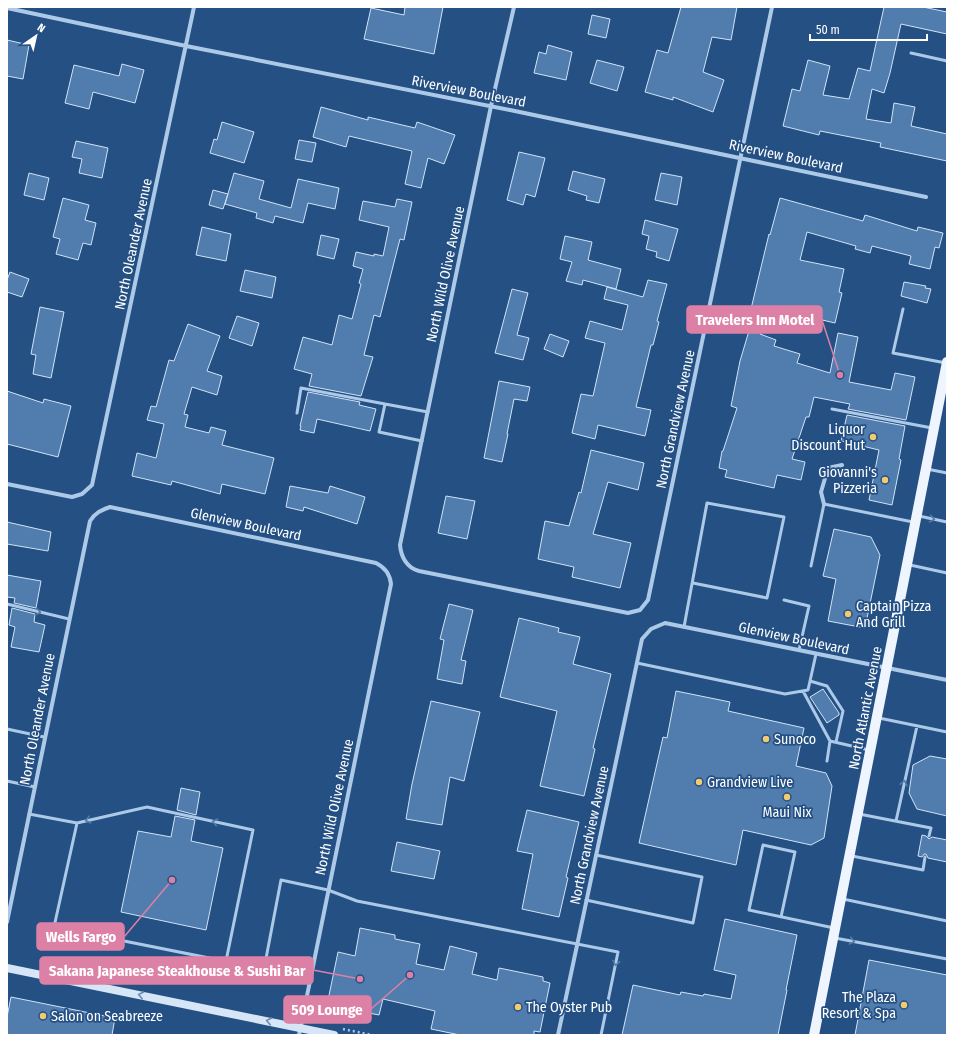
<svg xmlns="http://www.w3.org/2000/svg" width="954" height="1042" viewBox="0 0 954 1042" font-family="'Fira Sans Condensed',sans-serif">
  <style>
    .building { fill: #507cae; stroke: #d1e3f6 }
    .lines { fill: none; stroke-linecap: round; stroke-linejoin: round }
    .path { stroke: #adc9e8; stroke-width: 2.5; stroke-dasharray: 2 3; stroke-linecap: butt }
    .service { stroke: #adc9e8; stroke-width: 3 }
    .minor { stroke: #adc9e8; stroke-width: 4 }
    .secondary { stroke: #d7e6f7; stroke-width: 8 }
    .primary { stroke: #eff5fe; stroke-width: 10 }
    .oneway { stroke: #547aa7 }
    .oneway2 { stroke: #6c8cb2 }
    .poi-dot { fill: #f3ca70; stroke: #245084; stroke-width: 1.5 }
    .labels { text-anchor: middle; stroke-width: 3.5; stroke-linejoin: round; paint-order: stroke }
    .street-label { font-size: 14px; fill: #fff; stroke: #245084 }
    .poi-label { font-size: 14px; fill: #fff; stroke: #245084; text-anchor: start }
    .leader { fill: none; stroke: #dd80a5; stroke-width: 1.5 }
    .callout-dot { fill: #dd80a5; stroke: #245084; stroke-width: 1.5 }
    .callout { fill: #dd80a5; stroke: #dd80a5; stroke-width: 1.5 }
    .callout-label { font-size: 15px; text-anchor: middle; font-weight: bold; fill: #fff }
  </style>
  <rect width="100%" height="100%" fill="#245084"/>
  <path class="building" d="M405,7H443L434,54L364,39L371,8L404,15Z
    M681,7H737L731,40L712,37L703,72L724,80L713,112L673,97V100L645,92L657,50L668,53Z
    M884,7H923L947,12V34L901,24L890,73L884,93L872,89L866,119L891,123L894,103L915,107L911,126L947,134V161L880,147L881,143L820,131L819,135L783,126L792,89L800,91L808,60L830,66L823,95L849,99L858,68L870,71Z
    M592,15L610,19L606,38L588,34Z
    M7,40L29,45L23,79L7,76Z
    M548,45L572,52L566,80L534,73L539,52L546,54Z
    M597,60L624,67L617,91L590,83Z
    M122,64L144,70L135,103L93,92L89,109L65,103L74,65L119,76Z
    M321,107L368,120V117L415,128L417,122L455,135L444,164L428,158L421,188L405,184L412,151L349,136L346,147L313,137Z
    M222,122L254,132L244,163L210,153L214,139L217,140Z
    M299,140L316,143L312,162L295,159Z
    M76,141L108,148L102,178L79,173L82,159L72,157Z
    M519,152L545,158L535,197L526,194L523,205L507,200Z
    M573,171L605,179L599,203L586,200L587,196L568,190Z
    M29,173L49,178L44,200L24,195Z
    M234,173L264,181L259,199L291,208L298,179L339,188L335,209L308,203L303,223L275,216L273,223L256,218L257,213L225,204Z
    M661,173L682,177L677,205L655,200Z
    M213,190L228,194L223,209L209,205Z
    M63,198L89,205L85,220L96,223L91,245L83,243L78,260L56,254L60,239L53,237Z
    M780,198L863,221L865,215L917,231L918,227L943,233L939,248L935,247L930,269L909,264L911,256L872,246L870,253L855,249L856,246L807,232L800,260L844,269L839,292L842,293L835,323L767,307L760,334L776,340L774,346L800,354L797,363L830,373L838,333L858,337L849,382L891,390L895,373L915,377L906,420L848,409L850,404L814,397L809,417H806L792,459L805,462L801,480L777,475L774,488L725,477L727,470L719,468L722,451H723L737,408L731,406L740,361L754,314L750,313L769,234L770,235Z
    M397,199L412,202L404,240L400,239L380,317L374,315L364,355L373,357L361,396L309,386L312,374L294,369L303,337L332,345L339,315L352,319L361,284L359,283L363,269L353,266L356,252L374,256V254L383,256L389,227L359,220L363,201L395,207Z
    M645,220L678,229L669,261L656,257L657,252L646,249L649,236L642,234Z
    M202,227L231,234L226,261L196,255Z
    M321,235L339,239L334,259L317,255Z
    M565,236L592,242L588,260L621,269L616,289L583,280L582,285L566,281L572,262L560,259Z
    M245,270L276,277L272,298L240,291Z
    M10,272L29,279L22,297L7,292V280Z
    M648,280L667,284L657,321L659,322L653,345H651L636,407L651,410L645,436L598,425L595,439L572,433L581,394L593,396L605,343L585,338L590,321L622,330L628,305L604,299L607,287L643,297Z
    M904,282L926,286L925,288L931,289L927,303L901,296Z
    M512,289L528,293L517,335L529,338L523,360L495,353Z
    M40,307L64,312L51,378L33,374L36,355L31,354Z
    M237,316L259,323L252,346L229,338Z
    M188,324L220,336L207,371L222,376L217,395L192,387L184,414L188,415L185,427L209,433L211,427L226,431L222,445L274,458L265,494L222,484L220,494L172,481L171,485L132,476L137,453L156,458L164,424L147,420L151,406L156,407L169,360L174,361Z
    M550,334L569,341L563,357L544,349Z
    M499,381L530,387L527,401L514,399L507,434H508L502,462L484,458Z
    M7,391L43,403L44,399L71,406L58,457L7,444Z
    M308,392L360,402L359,405L376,409L370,431L317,419L314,433L300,430L301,426H300Z
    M847,415L905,426L899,459L901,460L892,505L869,500L879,450L841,441Z
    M591,450L644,463L638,490L608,482L593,534L631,543L620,588L572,577L574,567L538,559L545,521L569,526L579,492L581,493Z
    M290,486L328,493L330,486L365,497L357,524L304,507L303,511L286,507Z
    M446,496L475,501L467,539L438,533Z
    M7,522L51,532L48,551L7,544Z
    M834,529L871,537L880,555L865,628L828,621L836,579L823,576Z
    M7,575L41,581L36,608L14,603L15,598L7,597Z
    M449,604L473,610L461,660L466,661L462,684L437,679L444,640L440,639Z
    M12,608L35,614L34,622L45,625L39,652L11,647L15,627L9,625Z
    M519,618L559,628L558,632L580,637L573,664L611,674L593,748L595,749L584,796L540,786L557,711L500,697Z
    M823,689L839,713V715L827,723L810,697Z
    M676,691L730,702L728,711L804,728L796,766L826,773L832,786L824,838L811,845L743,830L736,865L639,843L663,737L667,738Z
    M431,701L480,712L464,781L450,777L442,825L406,819L412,784Z
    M930,756L947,759V816L917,809L909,793L913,765Z
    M181,788L200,792L196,815L177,810Z
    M527,810L579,822L566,877L568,878L559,917L522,909L533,854L517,851Z
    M175,816L195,820L191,841L223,848L206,930L121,912L138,831L171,837Z
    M922,835L926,836L929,839L932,837L947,840V862L928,858L926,854H924L922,857L918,856Z
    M397,842L440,851L434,879L391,871Z
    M725,919L797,935L786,990H787L778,1035H622L633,985L680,995L681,992L703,996L704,994L731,999L736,975L714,970Z
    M360,928L395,935V939L420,944L416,964L444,970L450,946L477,953L472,974L497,980L499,968L543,977V981L550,983L540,1032L534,1031V1035H460L431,1029L435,1011L383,999L379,1015L327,1005L338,952L355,956Z
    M869,960L947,975V1035H855Z
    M11,997L115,1018L112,1035H7V1017Z"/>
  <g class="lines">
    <path class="path" d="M343,1029L372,1035"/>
    <path class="service" d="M911,53L947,61
      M903,309L893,353L946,363
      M832,409L932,428
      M297,413L301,388L385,404
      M422,441L379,432L385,404L428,412
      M927,469L947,473
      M919,516L947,522
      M910,565L947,573
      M811,566L824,504L913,522
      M784,600L809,606L799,650
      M7,604L69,619
      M684,627L707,503L784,517L767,598L693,583
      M637,663L785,694L808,690L816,654
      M810,681L827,686L843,711L836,742
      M803,691L830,741L869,750
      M879,718L947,732
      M7,729L44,737
      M827,761L830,741
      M7,781L35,787
      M29,814L77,823L54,927L264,969L281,880L328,890L357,901L618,952L601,1035
      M859,814L931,828L929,836
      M896,821L917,726
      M77,823L147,807L253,830L226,961
      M852,856L923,870L925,857
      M843,899L947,921
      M586,900L693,923L702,877L596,855
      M781,917L795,852L763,845L749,910L834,928
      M835,938L947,959"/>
    <path class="minor" d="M514,7L491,106L400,545C401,557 407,568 419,571L628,613L640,610L648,600L772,7
      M7,8L186,46L510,110L926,197
      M7,484L72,497L82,494L92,485L194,7
      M824,504L821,492L828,468L842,465
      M7,922L90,521C95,513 101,510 110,507L376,563C384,567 390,574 391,584L299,1035
      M558,1035L642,639L651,629L665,623L947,680"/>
    <path class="secondary" d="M7,968L334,1035"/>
    <path class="primary" d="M814,1035L947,362"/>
  </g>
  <defs><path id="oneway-chevron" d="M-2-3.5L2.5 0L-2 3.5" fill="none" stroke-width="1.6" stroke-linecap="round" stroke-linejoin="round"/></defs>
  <g class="oneway">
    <use href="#oneway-chevron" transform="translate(932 519) rotate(12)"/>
    <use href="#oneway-chevron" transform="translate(38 612) rotate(14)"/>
    <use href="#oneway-chevron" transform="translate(904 783) rotate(-77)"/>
    <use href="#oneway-chevron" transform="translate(88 820) rotate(167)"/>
    <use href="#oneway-chevron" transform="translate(215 822) rotate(-168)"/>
    <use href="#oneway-chevron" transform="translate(852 941) rotate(11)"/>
    <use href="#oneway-chevron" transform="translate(616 963) rotate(101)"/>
  </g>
  <g class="oneway2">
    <use href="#oneway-chevron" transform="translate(141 995) rotate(-168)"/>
    <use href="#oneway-chevron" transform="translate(269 1021) rotate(-168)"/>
  </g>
  <g class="poi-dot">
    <circle cx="873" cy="437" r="4"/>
    <circle cx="885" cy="480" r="4"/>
    <circle cx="848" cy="614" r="4"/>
    <circle cx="766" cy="739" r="4"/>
    <circle cx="699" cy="782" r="4"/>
    <circle cx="787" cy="797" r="4"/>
    <circle cx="904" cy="1005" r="4"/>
    <circle cx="518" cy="1007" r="4"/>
    <circle cx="43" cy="1016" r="4"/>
  </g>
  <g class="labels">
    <g class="street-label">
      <text transform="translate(469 91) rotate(11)" y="5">Riverview Boulevard</text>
      <text transform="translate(786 156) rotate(12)" y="5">Riverview Boulevard</text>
      <text transform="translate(133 244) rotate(-78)" y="5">North Oleander Avenue</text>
      <text transform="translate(445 274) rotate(-78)" y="5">North Wild Olive Avenue</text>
      <text transform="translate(675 419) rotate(-78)" y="5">North Grandview Avenue</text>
      <text transform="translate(246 524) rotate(12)" y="5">Glenview Boulevard</text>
      <text transform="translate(794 638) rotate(12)" y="5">Glenview Boulevard</text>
      <text transform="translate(865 708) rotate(-79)" y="5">North Atlantic Avenue</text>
      <text transform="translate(37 719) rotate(-79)" y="5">North Oleander Avenue</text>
      <text transform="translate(334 807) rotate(-78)" y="5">North Wild Olive Avenue</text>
      <text transform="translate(589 835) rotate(-78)" y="5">North Grandview Avenue</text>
    </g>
    <g class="poi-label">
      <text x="865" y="434" text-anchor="end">Liquor<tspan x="865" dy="16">Discount Hut</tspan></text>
      <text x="877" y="477" text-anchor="end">Giovanni's<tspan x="877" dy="16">Pizzeria</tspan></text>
      <text x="856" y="611">Captain Pizza<tspan x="856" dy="16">And Grill</tspan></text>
      <text x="774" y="744">Sunoco</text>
      <text x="707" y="787">Grandview Live</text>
      <text x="787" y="817" text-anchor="middle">Maui Nix</text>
      <text x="896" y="1002" text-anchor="end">The Plaza<tspan x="896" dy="16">Resort &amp; Spa</tspan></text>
      <text x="526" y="1012">The Oyster Pub</text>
      <text x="51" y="1021">Salon on Seabreeze</text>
    </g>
  </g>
  <path class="leader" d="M840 375L822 320M172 880L124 937M360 979L313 970M410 975L371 1009"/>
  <g class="callout-dot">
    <circle cx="840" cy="375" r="4"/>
    <circle cx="172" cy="880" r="4"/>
    <circle cx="360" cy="979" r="4"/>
    <circle cx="410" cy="975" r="4"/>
  </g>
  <g class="callout">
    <rect x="687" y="306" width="135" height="27" rx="4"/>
    <rect x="37" y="923" width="87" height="27" rx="4"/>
    <rect x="40" y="957" width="273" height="27" rx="4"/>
    <rect x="284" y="996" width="87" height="27" rx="4"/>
  </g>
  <g class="callout-label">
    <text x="755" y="325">Travelers Inn Motel</text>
    <text x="81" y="942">Wells Fargo</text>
    <text x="177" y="976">Sakana Japanese Steakhouse &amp; Sushi Bar</text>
    <text x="327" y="1015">509 Lounge</text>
  </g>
  <rect width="954" height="1042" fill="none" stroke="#ffffff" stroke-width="16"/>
  <g transform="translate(36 36) rotate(34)" stroke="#245084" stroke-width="3" paint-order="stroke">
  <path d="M0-3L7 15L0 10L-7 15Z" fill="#ffffff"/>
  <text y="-6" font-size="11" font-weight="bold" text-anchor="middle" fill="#ffffff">N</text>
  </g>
  <path d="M810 34v6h117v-6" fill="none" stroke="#ffffff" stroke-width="2"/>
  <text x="816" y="34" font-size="12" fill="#ffffff" stroke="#245084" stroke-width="3" paint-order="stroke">50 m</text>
</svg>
